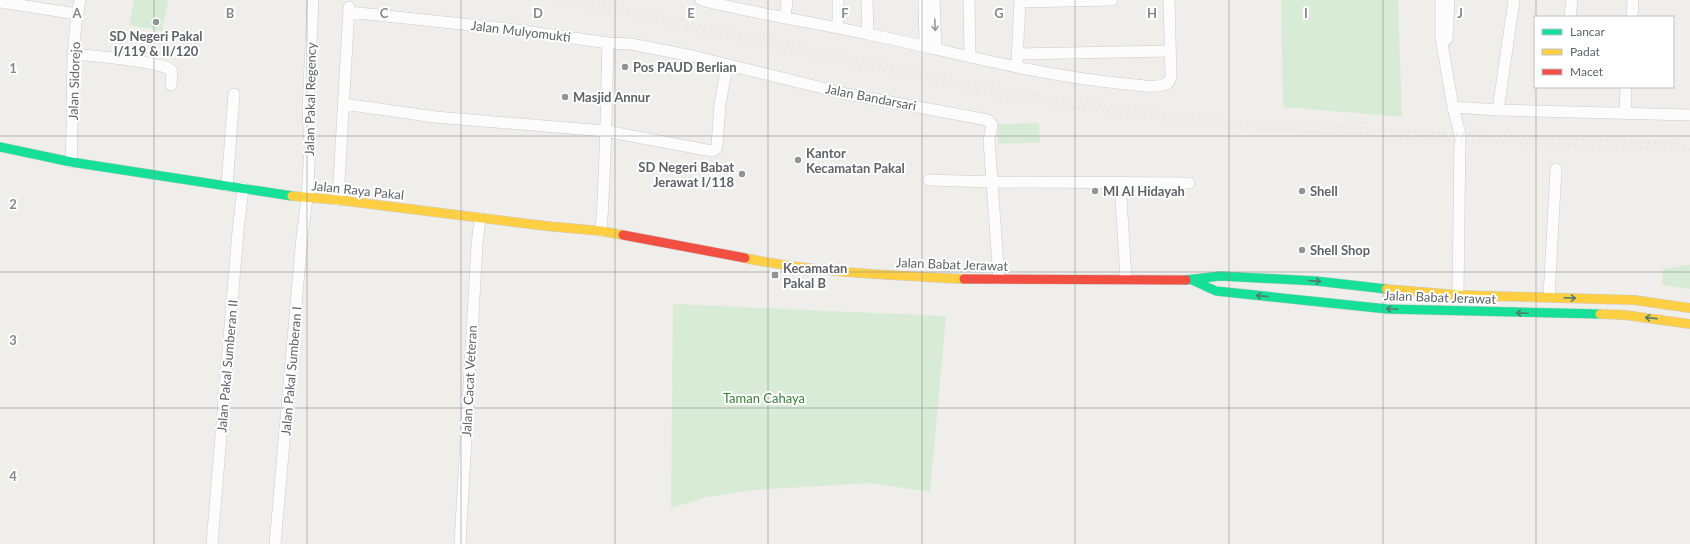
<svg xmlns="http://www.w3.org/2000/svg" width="1690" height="544" viewBox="0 0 1690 544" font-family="Lato,sans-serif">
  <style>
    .green { fill: #d8ebd6 }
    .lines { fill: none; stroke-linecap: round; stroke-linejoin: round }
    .street-casing { stroke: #cbcccc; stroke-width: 12 }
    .fast-casing { stroke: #cacacb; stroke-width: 10 }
    .slow-casing { stroke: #cacacb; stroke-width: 10 }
    .jam-casing { stroke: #cacacb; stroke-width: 10 }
    .street { stroke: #fdfcfc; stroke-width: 11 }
    .fast { stroke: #16e098; stroke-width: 9 }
    .slow { stroke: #ffcf43; stroke-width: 9 }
    .jam { stroke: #f24e42; stroke-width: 9 }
    .rail { stroke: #e4e4e4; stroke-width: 3; stroke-dasharray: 1 5; stroke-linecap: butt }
    .oneway { stroke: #96999c }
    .oneway2 { stroke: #507c72 }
    .grid { fill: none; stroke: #84888a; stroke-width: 1; stroke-opacity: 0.55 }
    .poi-dot { fill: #919496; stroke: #fff; stroke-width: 1.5 }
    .labels { text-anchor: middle; stroke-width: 4; stroke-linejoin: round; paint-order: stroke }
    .street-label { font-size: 13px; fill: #5f6368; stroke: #fff }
    .poi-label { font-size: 13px; font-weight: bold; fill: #5f6368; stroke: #fff; text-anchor: start }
    .park-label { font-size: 13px; fill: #348238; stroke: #fff }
    .grid-label { font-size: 13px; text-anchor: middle; font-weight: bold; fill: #84888a; stroke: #fff; stroke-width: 4; stroke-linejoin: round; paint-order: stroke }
  </style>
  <rect width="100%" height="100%" fill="#efeeea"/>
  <path class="green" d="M134,0H168L162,31L129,25Z
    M1281,0H1398L1402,117L1283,107Z
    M1039,123L1040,142L998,144V124Z
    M1690,265V289L1662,285L1663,269Z
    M673,304L946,316L930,492L871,483L755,490L708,497L671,508Z"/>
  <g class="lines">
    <g class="street-casing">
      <path id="street" d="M701,0C756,14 812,22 868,34C953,52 1039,76 1126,84C1140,85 1156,89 1168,83L1171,77L1169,0
        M838,0V28
        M867,0L868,34
        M924,0L925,47
        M934,0L936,49
        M969,0L970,57
        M1441,0V38L1453,107L1460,134L1458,295
        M0,2L77,14
        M1020,2L1112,0
        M349,12L509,29L608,43L631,44L692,56L847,94L988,120L992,125L989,140L999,279
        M1570,17L1572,0
        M1632,17L1633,0
        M785,18L787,0
        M1447,39L1449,0
        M74,54C92,56 161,61 172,71L171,85
        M1017,54L1170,51
        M1017,62L1020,0
        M344,104L435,117L605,131L712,151L716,149L717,145L720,105L727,65
        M1453,107L1498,110L1690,115
        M1498,110L1514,0
        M1625,114L1626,87
        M71,162C74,109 69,52 80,0
        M929,180L992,182L1189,183
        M1120,182L1126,279
        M227,186L234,94
        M338,200L349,7
        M601,231C606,168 606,105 608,43
        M1549,297L1556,169
        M212,544L238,231L243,188
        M275,544L302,237L307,198L310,148L308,109L313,0
        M460,544L477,245L480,218"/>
    </g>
    <g class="fast-casing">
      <path id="fast" d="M0,147L71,162L292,196
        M1186,280L1220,276L1316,281L1386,289
        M1192,280L1216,291L1387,309L1600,314"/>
    </g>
    <g class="slow-casing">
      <path id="slow" d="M292,196L338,200L546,226L601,231L623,235
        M745,258C817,273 891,275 964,279
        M1386,289L1458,295L1634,300L1690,308
        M1600,314L1625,315L1690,324"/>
    </g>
    <g class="jam-casing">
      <path id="jam" d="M623,235L745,258
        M964,279L1186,280"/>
    </g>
    <use href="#street" class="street"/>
    <use href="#fast" class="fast"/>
    <use href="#slow" class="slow"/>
    <use href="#jam" class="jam"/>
    <path class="rail" d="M556,0L1001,97L1198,125L1461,141L1690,150
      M587,0L1003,90L1195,118L1460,134L1690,144"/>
  </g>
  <defs><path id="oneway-shaft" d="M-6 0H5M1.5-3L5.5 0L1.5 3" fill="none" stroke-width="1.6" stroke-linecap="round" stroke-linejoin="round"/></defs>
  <use class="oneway" href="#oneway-shaft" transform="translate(935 25) rotate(88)"/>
  <g class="oneway2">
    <use href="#oneway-shaft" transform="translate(1315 281) rotate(4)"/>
    <use href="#oneway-shaft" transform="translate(1262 296) rotate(-174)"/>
    <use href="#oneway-shaft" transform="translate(1570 298) rotate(2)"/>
    <use href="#oneway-shaft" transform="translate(1392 309) rotate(-177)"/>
    <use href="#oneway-shaft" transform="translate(1522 313) rotate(-178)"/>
    <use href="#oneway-shaft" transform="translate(1651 318) rotate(-174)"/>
  </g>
  <path class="grid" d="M154,0V544M307,0V544M461,0V544M615,0V544M768,0V544M922,0V544M1075,0V544M1229,0V544M1383,0V544M1536,0V17M1536,87V544M0,136H1690M0,272H1690M0,408H1690"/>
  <g class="poi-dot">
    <circle cx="156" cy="22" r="4"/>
    <circle cx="625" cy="67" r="4"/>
    <circle cx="565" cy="97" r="4"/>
    <circle cx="798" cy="160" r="4"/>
    <circle cx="742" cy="174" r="4"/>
    <circle cx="1095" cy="191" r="4"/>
    <circle cx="1302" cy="191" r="4"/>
    <circle cx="1302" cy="250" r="4"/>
    <rect x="771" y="271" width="8" height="8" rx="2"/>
  </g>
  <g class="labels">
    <g class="street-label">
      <text transform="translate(521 31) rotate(7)" y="5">Jalan Mulyomukti</text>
      <text transform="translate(74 81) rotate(-88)" y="5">Jalan Sidorejo</text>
      <text transform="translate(871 97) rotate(11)" y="5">Jalan Bandarsari</text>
      <text transform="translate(310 99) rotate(-89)" y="5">Jalan Pakal Regency</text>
      <text transform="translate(358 190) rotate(6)" y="5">Jalan Raya Pakal</text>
      <text transform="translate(952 264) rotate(2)" y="5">Jalan Babat Jerawat</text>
      <text transform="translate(1440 297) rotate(2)" y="5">Jalan Babat Jerawat</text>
      <text transform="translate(227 366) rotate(-85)" y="5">Jalan Pakal Sumberan II</text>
      <text transform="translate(291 371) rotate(-85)" y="5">Jalan Pakal Sumberan I</text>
      <text transform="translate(469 381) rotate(-87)" y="5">Jalan Cacat Veteran</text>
    </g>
    <g class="poi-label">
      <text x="156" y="41" text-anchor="middle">SD Negeri Pakal<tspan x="156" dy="15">I/119 &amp; II/120</tspan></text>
      <text x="633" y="72">Pos PAUD Berlian</text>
      <text x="573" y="102">Masjid Annur</text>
      <text x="806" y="158">Kantor<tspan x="806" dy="15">Kecamatan Pakal</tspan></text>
      <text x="734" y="172" text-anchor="end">SD Negeri Babat<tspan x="734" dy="15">Jerawat I/118</tspan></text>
      <text x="1103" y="196">MI Al Hidayah</text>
      <text x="1310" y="196">Shell</text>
      <text x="1310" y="255">Shell Shop</text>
      <text x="783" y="273">Kecamatan<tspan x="783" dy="15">Pakal B</tspan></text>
    </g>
    <g class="park-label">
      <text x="764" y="403">Taman Cahaya</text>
    </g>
  </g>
  <g class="grid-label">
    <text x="77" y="18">A</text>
    <text x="230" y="18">B</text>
    <text x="384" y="18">C</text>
    <text x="538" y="18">D</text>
    <text x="691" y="18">E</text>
    <text x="845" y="18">F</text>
    <text x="999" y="18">G</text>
    <text x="1152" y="18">H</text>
    <text x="1306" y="18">I</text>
    <text x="1460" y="18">J</text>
    <text x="13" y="73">1</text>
    <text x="13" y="209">2</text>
    <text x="13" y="345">3</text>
    <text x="13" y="481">4</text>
  </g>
  <rect x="1534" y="16" width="140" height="72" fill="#ffffff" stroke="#bfc1c3"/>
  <rect x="1542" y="29" width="20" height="6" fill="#16e098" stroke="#bfc1c3"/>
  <text x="1570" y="36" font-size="12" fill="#5f6368">Lancar</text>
  <rect x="1542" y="49" width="20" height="6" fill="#ffcf43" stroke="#bfc1c3"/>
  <text x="1570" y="56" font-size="12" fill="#5f6368">Padat</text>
  <rect x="1542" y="69" width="20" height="6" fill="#f24e42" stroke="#bfc1c3"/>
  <text x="1570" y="76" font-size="12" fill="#5f6368">Macet</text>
</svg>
